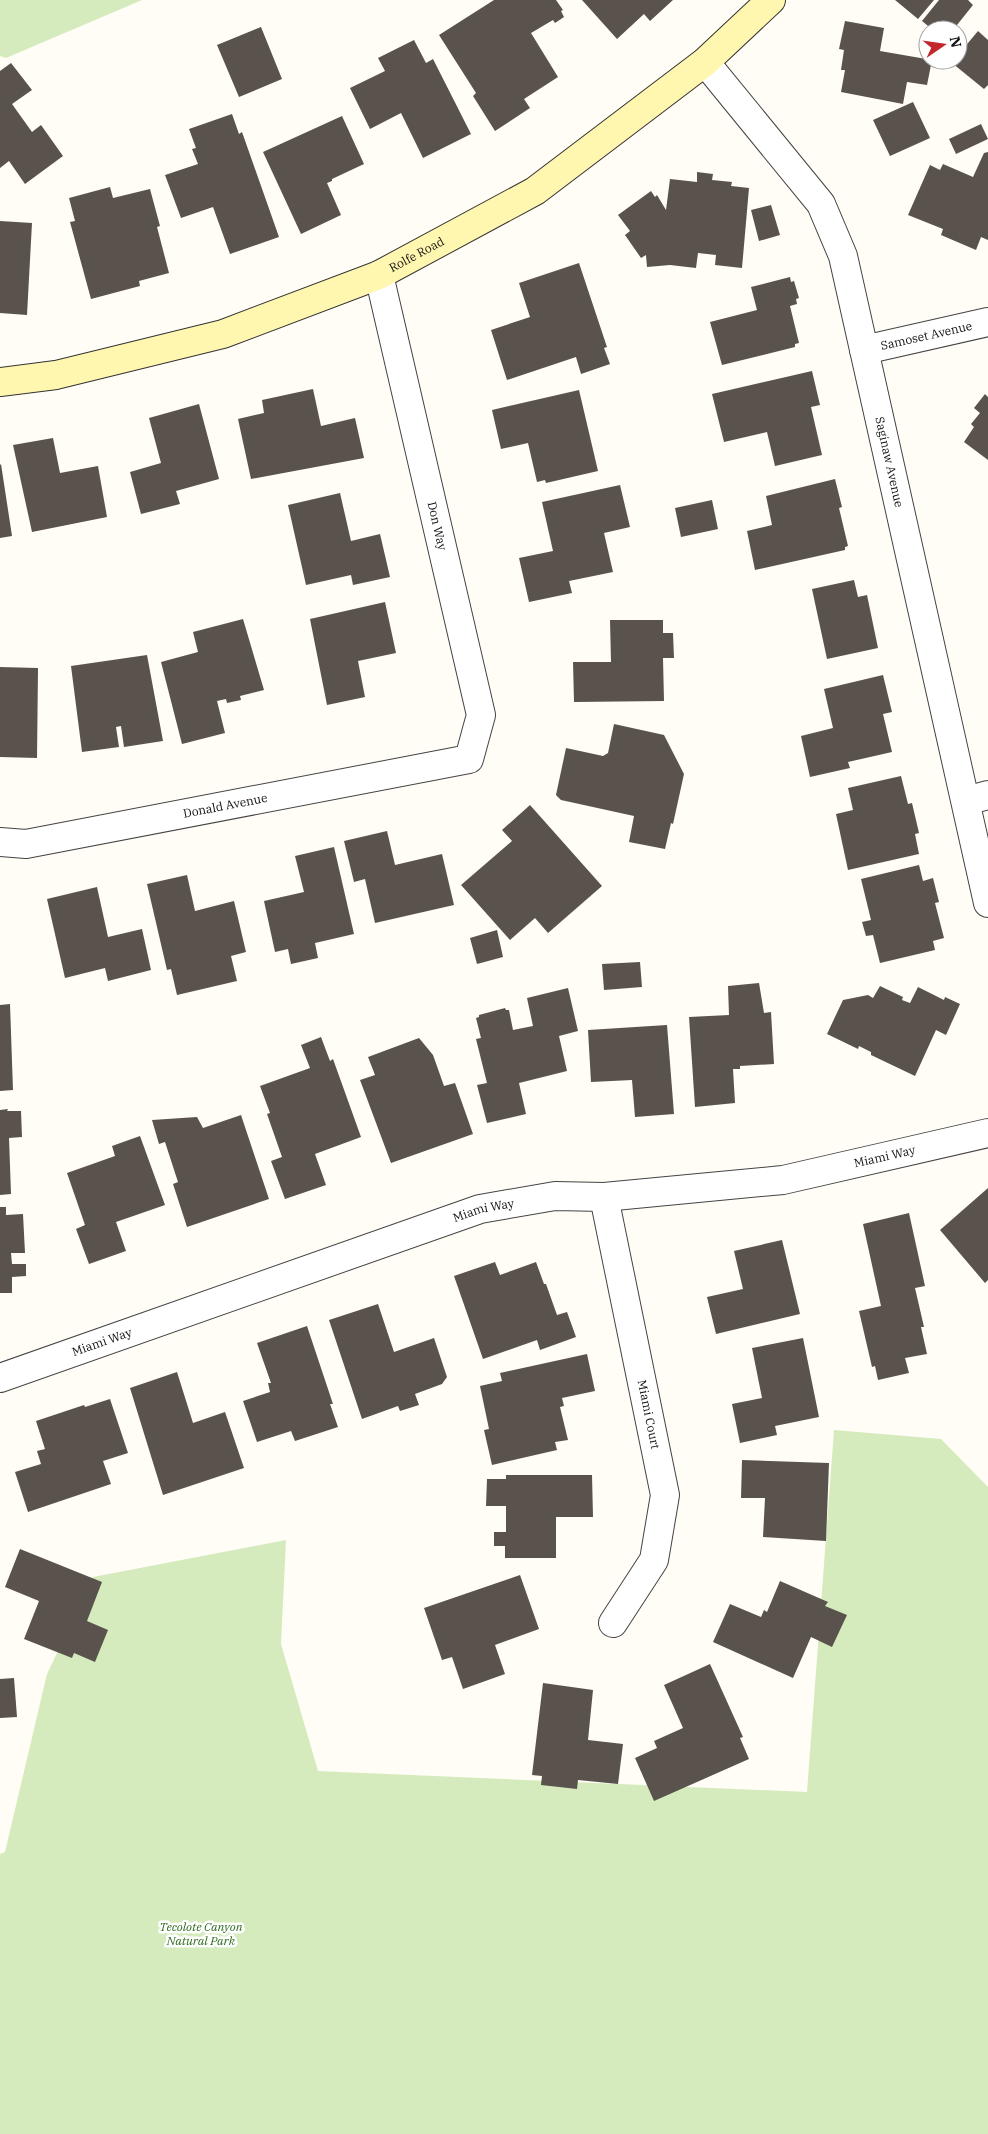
<svg xmlns="http://www.w3.org/2000/svg" width="988" height="2134" viewBox="0 0 988 2134" font-family="'IBM Plex Serif',serif">
  <style>
    .green { fill: #d5ebbd }
    .building { fill: #5a524d }
    .lines { fill: none; stroke-linecap: round; stroke-linejoin: round }
    .street-casing { stroke: #444; stroke-width: 30 }
    .secondary-casing { stroke: #333; stroke-width: 30 }
    .street { stroke: #fff; stroke-width: 28 }
    .secondary { stroke: #fff6b0; stroke-width: 28 }
    .labels { text-anchor: middle; stroke-width: 5; stroke-linejoin: round; paint-order: stroke }
    .street-label { font-size: 12px; fill: #111; stroke: #fff }
    .park-label { font-size: 12px; font-style: italic; fill: #2f6b1f; stroke: #fff }
  </style>
  <rect width="100%" height="100%" fill="#fffdf5"/>
  <path class="green" d="M0,0H142L6,58L0,56Z
    M834,1430L941,1439L988,1487V2134H0V1854L5,1852L47,1674L93,1577L286,1540L281,1644L318,1771L807,1792Z"/>
  <path class="building" d="M494,0H556L563,10L561,11L564,17L555,23L553,20L531,33L558,77L524,99L530,108L495,131L473,96L476,93L439,35Z
    M582,0H673L650,21L644,14L617,39Z
    M895,0H934L918,19Z
    M939,0H968L973,5L953,30H933L922,21Z
    M845,21L884,28L880,51L932,60L927,85L907,82L903,104L841,92L845,70H841L844,50L839,49Z
    M261,27L282,79L239,97L217,45Z
    M978,31L988,40V85L984,89L952,63L954,60H958V55Z
    M414,40L426,63L433,59L471,134L423,158L401,113L370,129L350,88L385,71L378,58Z
    M11,63L32,90L12,104L32,132L41,125L63,156L25,184L9,161L0,168V71Z
    M913,102L930,138L890,156L873,120Z
    M232,114L239,134L242,132L279,237L230,254L213,207L181,218L165,175L198,164L192,149L196,148L189,129Z
    M342,116L364,164L332,179V181L327,183L341,215L301,234L263,152Z
    M981,124L988,139L956,154L949,139Z
    M988,152V240L981,237L976,250L941,235L943,229L908,215L930,165L940,170L943,164L973,177L984,153Z
    M697,172L713,174L712,180L732,182L731,186L749,188L742,268L715,265L716,255L698,253L696,268L670,265L647,267L646,255L641,258L625,235L630,231L618,215L651,191L655,197L657,195L666,210L670,179L697,182Z
    M110,187L113,198L150,189L160,226L157,227L169,273L139,281L140,286L91,299L70,222L75,221L69,198Z
    M771,205L780,235L759,241L751,210Z
    M0,221L32,223L27,315L0,313Z
    M579,263L607,347L604,348L610,364L581,374L576,357L507,380L491,330L530,317L519,283Z
    M790,277L791,282L794,281L799,298L796,299L797,304L790,306L799,343L795,344V347L722,365L710,322L757,310L751,287Z
    M812,371L820,405L811,407L822,455L775,466L767,432L724,442L712,394Z
    M313,389L321,426L355,418L364,458L251,479L238,419L264,413L262,400Z
    M579,390L598,471L546,483L545,480L537,482L528,443L501,449L492,410Z
    M985,394L988,397V460L964,442L974,427L971,424L980,413L974,408Z
    M199,404L219,479L176,491L180,504L141,514L130,472L161,463L149,418Z
    M53,438L60,473L98,466L107,517L32,532L13,445Z
    M1,464L12,536L0,538V465Z
    M835,479L842,507L839,508L848,546L845,547V550L755,570L747,531L772,525L766,496Z
    M620,485L630,527L604,533L613,572L569,581L572,593L529,602L519,558L553,551L542,502Z
    M340,493L351,541L380,534L390,577L353,585L351,575L306,585L288,505Z
    M712,500L718,529L681,537L675,508Z
    M854,580L858,597L867,595L878,648L827,659L812,589Z
    M385,602L396,653L358,661L365,697L327,705L310,619Z
    M243,619L264,690L240,696L241,700L227,703L226,699L217,701L225,733L182,744L161,662L198,652L193,632Z
    M610,620H663V633H673L674,658H663L664,701L574,702L573,662H611Z
    M147,655L163,741L124,747L121,726L116,727L119,747L82,752L71,666Z
    M0,667L38,668L37,758L0,757Z
    M883,675L892,712L883,714L892,752L848,762L850,768L810,777L801,736L833,728L824,689Z
    M614,724L664,735L684,774L673,824L671,823L665,849L629,842L634,816L561,800L556,795L566,748L603,756L608,753Z
    M901,776L908,804L912,803L919,833L915,834L919,854L848,870L836,814L853,810L848,788Z
    M530,805L602,886L548,933L535,918L510,940L461,885L512,841L502,830Z
    M387,831L395,865L442,854L454,905L375,923L365,879L354,882L344,841Z
    M334,847L354,934L315,943L318,958L291,964L288,949L275,952L264,901L304,892L295,856Z
    M919,865L923,881L933,878L939,902L935,903L944,938L933,941L935,950L880,963L873,935L866,936L862,922L871,920L861,879Z
    M187,875L195,911L234,901L246,952L231,956L237,981L177,995L171,969L167,970L147,884Z
    M97,887L108,937L142,929L151,970L108,981L105,968L65,978L47,899Z
    M497,930L503,957L477,964L470,938Z
    M640,962L642,987L604,990L602,964Z
    M759,983L764,1013L771,1012L774,1064L740,1066V1069H733L735,1103L695,1107L689,1017L729,1015L728,986Z
    M880,986L903,997L902,1000L910,1003L918,987L944,1000L945,997L960,1004L946,1035L936,1030L915,1076L871,1055V1052L859,1046L858,1049L827,1034L843,1000L868,995L873,998Z
    M568,988L578,1031L559,1036L567,1071L519,1083L526,1114L487,1123L477,1085L487,1083L476,1039L481,1038L476,1018L479,1017V1015L505,1008L506,1010H509L513,1030L533,1026L527,998Z
    M10,1004L13,1090L0,1091V1005Z
    M667,1025L674,1114L635,1117L632,1080L591,1082L588,1030Z
    M321,1037L330,1061L333,1059L361,1137L315,1154L326,1185L285,1199L271,1161L282,1157L267,1114L270,1113L260,1086L310,1068L301,1045Z
    M419,1038L433,1055L444,1086L455,1083L473,1134L391,1163L360,1080L375,1075L368,1057Z
    M8,1109L7,1111H21L22,1137L9,1138L11,1194L0,1195V1110Z
    M241,1115L269,1199L187,1227L173,1184L178,1182L165,1142L159,1144L152,1120L197,1117L203,1128Z
    M140,1136L165,1205L116,1222L126,1251L89,1264L76,1229L85,1225L67,1173L115,1156L112,1146Z
    M988,1188V1280L985,1283L940,1230Z
    M0,1207H6V1215L23,1214L25,1253H11L12,1264H26V1276L12,1277V1293H0Z
    M909,1213L925,1286L915,1288L924,1327H921L927,1354L905,1358L909,1373L878,1380L875,1366L872,1367L859,1311L881,1306L863,1224Z
    M782,1240L800,1314L716,1334L707,1297L743,1289L734,1251Z
    M495,1262L500,1275L536,1262L544,1284H546L557,1315L567,1312L576,1337L540,1350L537,1340L483,1359L454,1276Z
    M378,1304L394,1352L434,1338L447,1377L442,1384L415,1394L419,1405L400,1411L398,1406L362,1419L329,1320Z
    M307,1326L333,1404H330L338,1427L295,1441L291,1431L257,1442L243,1401L270,1392L268,1383H271L257,1343Z
    M803,1338L819,1417L775,1426L777,1435L740,1443L732,1404L762,1398L752,1348Z
    M587,1354L595,1391L562,1398L564,1406L560,1407L568,1440L555,1442L557,1450L492,1465L484,1430L489,1429L480,1386L502,1381L500,1373Z
    M177,1372L193,1423L225,1412L244,1468L163,1495L130,1388Z
    M110,1399L128,1453L103,1461L111,1484L28,1512L15,1472L41,1464L37,1451L45,1449L36,1421L84,1405L85,1407Z
    M742,1460L829,1463L826,1541L763,1537L765,1498H741Z
    M506,1475H592L593,1517H556V1558H505V1546H494V1532H506V1506H486L487,1479H506Z
    M20,1549L102,1582L87,1621L108,1630L95,1662L74,1653L72,1658L24,1639L39,1601L5,1587Z
    M520,1575L539,1629L495,1645L505,1674L463,1689L452,1657L442,1660L424,1608Z
    M780,1581L828,1602L825,1606L847,1615L832,1647L811,1637L793,1678L713,1642L730,1604L761,1617L764,1610L767,1612Z
    M710,1664L743,1737L740,1738L749,1759L654,1801L635,1758L657,1748L654,1741L683,1728L664,1685Z
    M14,1678L17,1717L0,1718V1679Z
    M543,1683L593,1690L588,1740L623,1744L618,1784L578,1780L577,1789L541,1785L542,1776L532,1775Z"/>
  <g class="lines">
    <g class="street-casing">
      <g id="street">
        <path id="s1" d="M705,62L821,204L843,256L988,903"/>
        <path id="s2" d="M864,350L988,322"/>
        <path d="M966,801L988,795"/>
        <path id="s3" d="M0,842L26,844L469,759L481,715L379,275"/>
        <path id="s4" d="M604,1197L665,1495L654,1560L613,1623"/>
        <path id="s5" d="M0,1378L480,1209L555,1196L604,1197L783,1180L988,1133"/>
      </g>
    </g>
    <g class="secondary-casing">
      <g id="secondary">
        <path id="s6" d="M0,382L56,375L223,334L379,275L535,191L705,62L771,0"/>
      </g>
    </g>
    <use href="#street" class="street"/>
    <use href="#secondary" class="secondary"/>
  </g>
  <g class="labels">
    <g class="street-label">
      <text dy="4" stroke="none"><textPath href="#s6" startOffset="438">Rolfe Road</textPath></text>
      <text dy="4" stroke="none"><textPath href="#s2" startOffset="64">Samoset Avenue</textPath></text>
      <text dy="4" stroke="none"><textPath href="#s1" startOffset="451">Saginaw Avenue</textPath></text>
      <text transform="translate(437 526) rotate(77)" y="4">Don Way</text>
      <text dy="4" stroke="none"><textPath href="#s3" startOffset="229">Donald Avenue</textPath></text>
      <text dy="4" stroke="none"><textPath href="#s5" startOffset="918">Miami Way</textPath></text>
      <text dy="4" stroke="none"><textPath href="#s5" startOffset="512">Miami Way</textPath></text>
      <text dy="4" stroke="none"><textPath href="#s5" startOffset="108">Miami Way</textPath></text>
      <text dy="4" stroke="none"><textPath href="#s4" startOffset="222">Miami Court</textPath></text>
    </g>
    <g class="park-label">
      <text x="201" y="1931">Tecolote Canyon<tspan x="201" dy="14">Natural Park</tspan></text>
    </g>
  </g>
  <g transform="translate(943 45) rotate(77)"><circle r="24" fill="#ffffff" stroke="#a0a0a0"/>
  <path d="M0-4L9 19L0 12L-9 19Z" fill="#c4262e"/>
  <text y="-8" font-size="14" font-weight="bold" text-anchor="middle" fill="#111111">N</text>
  </g>
</svg>
